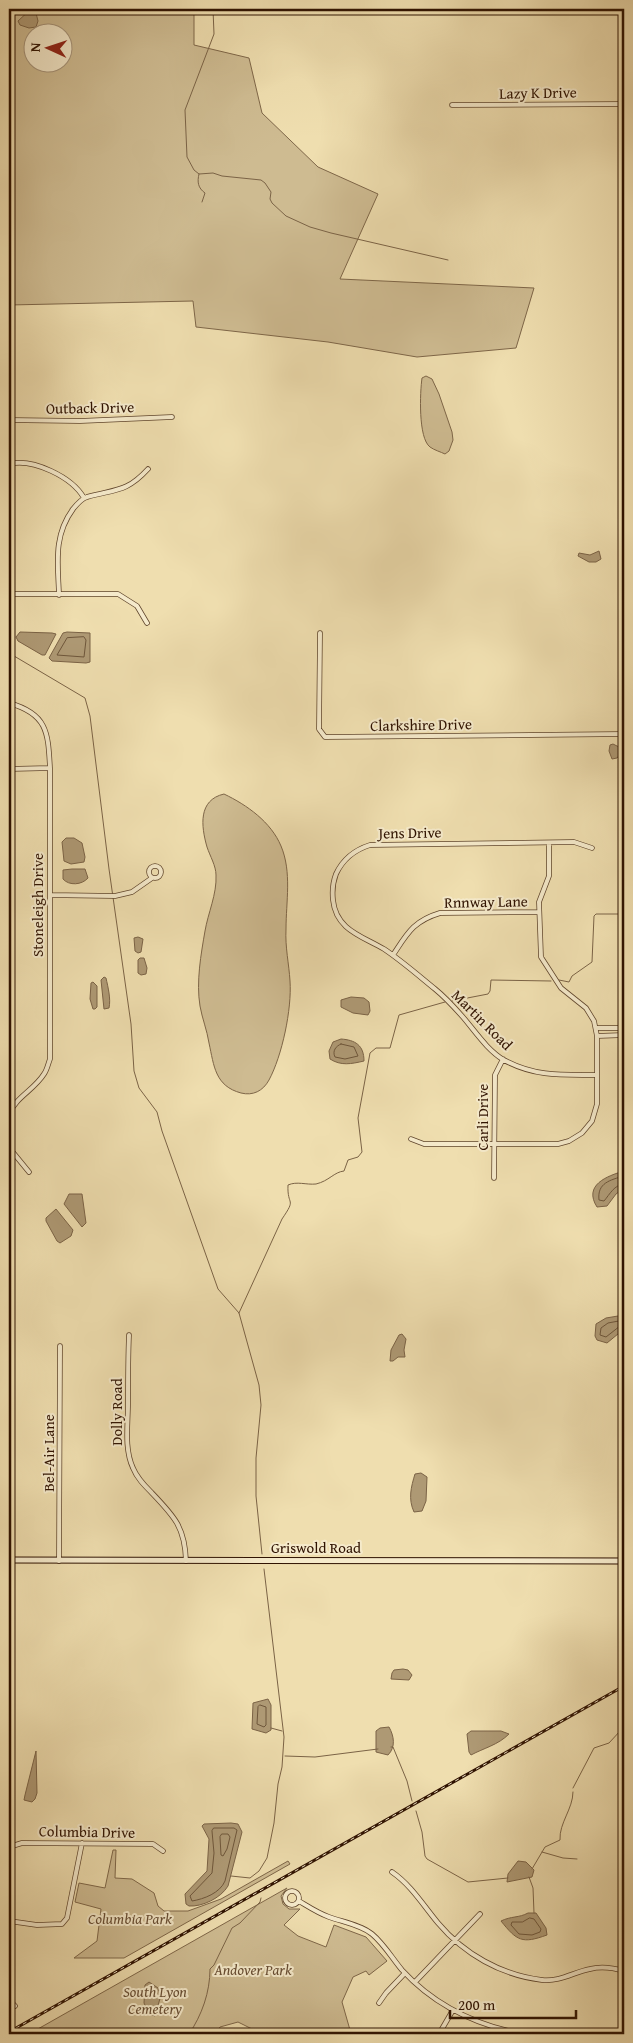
<svg xmlns="http://www.w3.org/2000/svg" width="633" height="2043" viewBox="0 0 633 2043" font-family="'Gentium Book Plus',serif">
  <style>
    .green { fill: #cebb91; stroke: #7e6648; fill-rule: evenodd }
    .water { fill: #ae9974; stroke: #7b6346 }
    .lines { fill: none; stroke-linecap: round; stroke-linejoin: round }
    .shore { stroke: #6e563a; stroke-width: 1 }
    .stream { stroke: #7b6346; stroke-width: 1 }
    .street-casing { stroke: #5f452c; stroke-width: 5.5 }
    .secondary-casing { stroke: #2f1200; stroke-width: 7 }
    .street { stroke: #f5eacb; stroke-width: 4 }
    .secondary { stroke: #f5eacb; stroke-width: 5 }
    .rail-casing { stroke: #2f1200; stroke-width: 3 }
    .rail { stroke: #f5eacb; stroke-width: 1; stroke-dasharray: 4; stroke-linecap: butt }
    .labels { text-anchor: middle; stroke-width: 4; stroke-linejoin: round; paint-order: stroke }
    .street-label { font-size: 15px; fill: #2f1200; stroke: #f5eacb }
    .park-label { font-size: 15px; font-style: italic; fill: #674d33; stroke: #f5eacb }
  </style>
  <rect width="100%" height="100%" fill="#efdeaf"/>
  <filter id="stains"><feTurbulence type="fractalNoise" baseFrequency=".004" numOctaves="4"/><feColorMatrix values="0 0 0 0 .2 0 0 0 0 .09 0 0 0 0 .02 0 0 0 .5 -.17"/></filter>
  <radialGradient id="worn" r=".72"><stop offset=".6" stop-color="#630" stop-opacity="0"/><stop offset="1" stop-color="#630" stop-opacity=".3"/></radialGradient>
  <path class="green" d="M9,9H194V45L249,58L262,113L318,167L378,194L340,279L534,288L516,348L417,357L328,342L196,327L193,301L9,305ZM32,32H62V62H32Z
    M426,376L432,379L439,394L452,432L453,440L449,451L445,454C441,452 434,450 430,447C418,438 420,392 422,378Z
    M224,794C247,805 271,822 281,846C292,872 286,902 286,929C285,947 289,964 290,981C292,1009 282,1056 269,1080C263,1091 253,1096 241,1093C215,1086 214,1066 209,1043C207,1030 202,1018 200,1006C196,982 201,954 205,931C208,913 217,894 216,875C216,866 210,856 207,847C201,826 198,800 224,794Z
    M113,1850H116L115,1878L132,1879L154,1893L158,1906L164,1911H188L221,1899L288,1861L290,1864L124,1958H74L97,1941L101,1909L75,1902L79,1883L105,1888Z
    M287,1888L281,1896L283,1904L289,1909H300L284,1925L298,1936L326,1947L334,1925L366,1937L387,1961L369,1975L366,1971L353,1977L342,2002L350,2030L362,2034H258V2032L238,2022L220,2027L215,2034H29Z"/>
  <path class="water" d="M31,9H35L38,21L36,27L29,28L20,25L18,21Z
    M599,551L601,559L596,562H589L578,556L579,553L590,555Z
    M20,632L52,633L56,634L45,655H42L18,641L16,637Z
    M67,632L90,633V662L86,663L52,661L49,658L63,633Z
    M613,744L621,748V753L617,758L612,759L609,751L610,745Z
    M66,838H74L82,843L85,857L84,862L71,864L64,861L62,842Z
    M72,869H85L88,878C82,885 69,886 63,879V870Z
    M138,937L143,939L141,952L138,953L135,951L134,938Z
    M140,958H144L147,968L146,974L141,975L138,973V960Z
    M104,977L106,978C108,987 111,999 109,1008L104,1009L101,980Z
    M93,982L97,986V1007L95,1009H93L90,999L91,983Z
    M351,997L364,998L369,1002L370,1011L368,1015L353,1013L341,1007V1000Z
    M341,1039C355,1040 364,1045 364,1061C351,1064 341,1066 330,1059L329,1051L333,1042Z
    M624,1171V1188L616,1194L607,1206L597,1207C583,1185 607,1176 624,1171Z
    M69,1194H82L86,1223L82,1227L64,1204Z
    M56,1209L73,1230L71,1236L60,1243L57,1241L46,1221V1218Z
    M624,1315V1329L607,1343L597,1340L595,1336L596,1324L606,1318Z
    M402,1334L406,1339L404,1350L405,1357H398L393,1361H390L391,1350L399,1335Z
    M421,1473L427,1477L426,1501L422,1511L414,1512C408,1499 411,1487 415,1474Z
    M403,1669L408,1670L412,1675L409,1680L391,1679L392,1673L394,1670Z
    M268,1699L271,1705V1730L266,1733L252,1729L253,1703Z
    M389,1727C394,1736 396,1747 388,1755L376,1752V1731L380,1728Z
    M471,1731H501L509,1734C498,1745 484,1748 471,1755L469,1752L467,1734Z
    M36,1751L37,1793L35,1799L32,1802L24,1800L25,1795Z
    M231,1823L238,1824L242,1832L228,1886C221,1898 202,1907 189,1906L186,1904L185,1894L207,1871L209,1839L202,1826L204,1824Z
    M518,1861L526,1862L534,1870L532,1877L507,1882L508,1874Z
    M528,1913H536L546,1928L547,1935C522,1944 517,1941 501,1921C511,1916 519,1918 528,1913Z
    M149,1982L158,1988L161,1995L155,2016L149,2014L144,2003L145,1985Z"/>
  <g class="lines">
    <path class="shore" d="M84,637L86,640L84,657L57,655L67,638Z
      M341,1044L354,1047L358,1056L345,1059L335,1057C332,1051 336,1046 341,1044Z
      M624,1176C610,1180 597,1183 599,1200L604,1201C610,1194 614,1185 624,1184
      M624,1320L608,1323L601,1328L600,1335L606,1337L620,1326H624
      M260,1705L266,1707V1725L264,1727L257,1724L258,1707Z
      M214,1828H234L237,1830L225,1881C220,1893 204,1899 192,1901L190,1896L212,1873L214,1853L212,1831Z
      M222,1834H228L230,1837L227,1849L223,1856L221,1855L220,1837Z
      M530,1918L534,1919L541,1929L540,1932L532,1935L519,1934L511,1925L512,1922H522Z"/>
    <path class="stream" d="M213,9L214,34L185,110L187,157L194,170L199,174L213,173L222,176L261,180L265,183L271,192L270,199L272,203L286,216L310,227L331,233L448,260
      M199,174C197,182 198,188 205,193L202,202
      M9,653L85,698L90,716L109,869L131,1024L134,1071L139,1088L157,1112L162,1131L218,1289L239,1313L259,1385L261,1405L256,1458V1496L262,1554
      M559,980L569,982L572,976L592,962L594,916L596,914H620L624,911
      M452,1001L488,994L490,991L491,980L551,981
      M239,1313L282,1219C297,1197 287,1207 288,1185C297,1181 306,1185 316,1184C329,1181 334,1172 344,1171L348,1160L358,1157L362,1152L358,1118L370,1053L376,1048H390L399,1015L445,1002
      M271,1728L282,1731
      M391,1747H393L407,1781L412,1801
      M285,1756L315,1757L378,1749
      M573,1788L594,1748L609,1743L621,1730
      M416,1811L422,1832L425,1856L427,1859L468,1882L508,1878
      M542,1852L563,1858L577,1859
      M532,1869L545,1847L560,1840C559,1823 573,1809 573,1792
      M231,1876L250,1878L259,1871L267,1858L274,1823L278,1784L282,1767L284,1737L264,1569
      M529,1877L533,1888L534,1913
      M189,2034C202,2015 210,1992 210,1969L214,1965L232,1928L240,1923L260,1902L261,1898"/>
    <g class="street-casing">
      <path id="street" d="M452,105L624,104
        M9,420L80,421L172,417
        M9,464C33,458 72,477 84,498
        M9,594H118L137,606L147,623
        M59,595C58,564 53,536 73,509C77,504 81,499 87,497C115,489 126,493 148,469
        M320,633L319,729L325,737L624,734
        M9,703C48,714 48,733 50,768V1059C48,1064 47,1070 44,1074C34,1090 16,1097 9,1114
        M9,769L50,768
        M592,848L574,842L370,845C354,850 343,859 336,874C333,882 332,891 333,900C336,930 362,936 384,949C402,961 419,976 435,989C445,997 454,1007 462,1016C475,1031 487,1050 504,1060C535,1077 563,1075 597,1075
        M149 872a6 6 0 1 1 12 0a6 6 0 1 1-12 0Z
        M50,895L115,896L132,892L152,878
        M393,955C407,934 413,921 440,913L539,912
        M597,1028H624
        M597,1036L624,1035
        M411,1139L424,1144H558L569,1141L582,1133L592,1121L597,1104V1036L594,1021L586,1008L561,988L541,957L539,902L549,876V843
        M9,1144L11,1150L29,1172
        M494,1178L495,1075L503,1059
        M129,1335C128,1358 128,1381 128,1404C128,1424 124,1449 133,1468C137,1478 144,1485 151,1492C174,1516 185,1527 186,1561
        M59,1561L60,1346
        M9,1847L22,1843L153,1844L163,1851
        M392,1872C411,1885 423,1905 438,1923C464,1954 501,1975 542,1980C560,1982 574,1972 590,1969C601,1966 614,1968 624,1971
        M285 1898a7 7 0 1 1 14 0a7 7 0 1 1-14 0Z
        M299,1901C309,1907 318,1913 329,1917C343,1922 361,1925 372,1934C384,1944 392,1958 402,1970C434,2005 476,2025 522,2034
        M9,1921L37,1925L62,1924L67,1918L82,1843
        M415,1982L480,1914
        M9,2000L15,2006
        M379,2003L386,1993L405,1973
        M439,2034L453,2010"/>
    </g>
    <g class="secondary-casing">
      <path id="secondary" d="M9,1560L624,1561"/>
    </g>
    <use href="#street" class="street"/>
    <use href="#secondary" class="secondary"/>
    <g class="rail-casing">
      <path id="rail" d="M9,2032L624,1686"/>
    </g>
    <use href="#rail" class="rail"/>
  </g>
  <g class="labels">
    <g class="street-label">
      <text transform="translate(538 93) rotate(-1)" y="5">Lazy K Drive</text>
      <text transform="translate(90 408) rotate(-1)" y="5">Outback Drive</text>
      <text transform="translate(421 725) rotate(-1)" y="5">Clarkshire Drive</text>
      <text transform="translate(410 833) rotate(-1)" y="5">Jens Drive</text>
      <text transform="translate(486 902) rotate(-1)" y="5">Rnnway Lane</text>
      <text transform="translate(38 905) rotate(-90)" y="5">Stoneleigh Drive</text>
      <text transform="translate(482 1020) rotate(45)" y="5">Martin Road</text>
      <text transform="translate(483 1117) rotate(-90)" y="5">Carli Drive</text>
      <text transform="translate(117 1412) rotate(-90)" y="5">Dolly Road</text>
      <text transform="translate(49 1453) rotate(-90)" y="5">Bel-Air Lane</text>
      <text x="316" y="1553">Griswold Road</text>
      <text transform="translate(87 1832) rotate(1)" y="5">Columbia Drive</text>
    </g>
    <g class="park-label">
      <text x="130" y="1924">Columbia Park</text>
      <text x="253" y="1975">Andover Park</text>
      <text x="155" y="1997">South Lyon<tspan x="155" dy="17">Cemetery</tspan></text>
    </g>
  </g>
  <rect width="633" height="2043" fill="none" stroke="#efdeaf" stroke-width="30"/>
  <rect x="10" y="10" width="613" height="2023" fill="none" stroke="#2f1200" stroke-width="2.5"/>
  <rect x="15" y="15" width="603" height="2013" fill="none" stroke="#2f1200"/>
  <g transform="translate(48 48) rotate(273)"><circle r="24" fill="#f5eacb" stroke="#a6947a"/>
  <path d="M0-4L9 19L0 12L-9 19Z" fill="#8f2418"/>
  <text y="-8" font-size="14" font-weight="bold" text-anchor="middle" fill="#2f1200">N</text>
  </g>
  <path d="M450 2010v8h126v-8" fill="none" stroke="#2f1200" stroke-width="2.5"/>
  <text x="458" y="2010" font-size="15" fill="#2f1200" stroke="#f5eacb" stroke-width="4" paint-order="stroke">200 m</text>
  <rect width="100%" height="100%" filter="url(#stains)"/>
  <rect width="100%" height="100%" fill="url(#worn)"/>
</svg>
